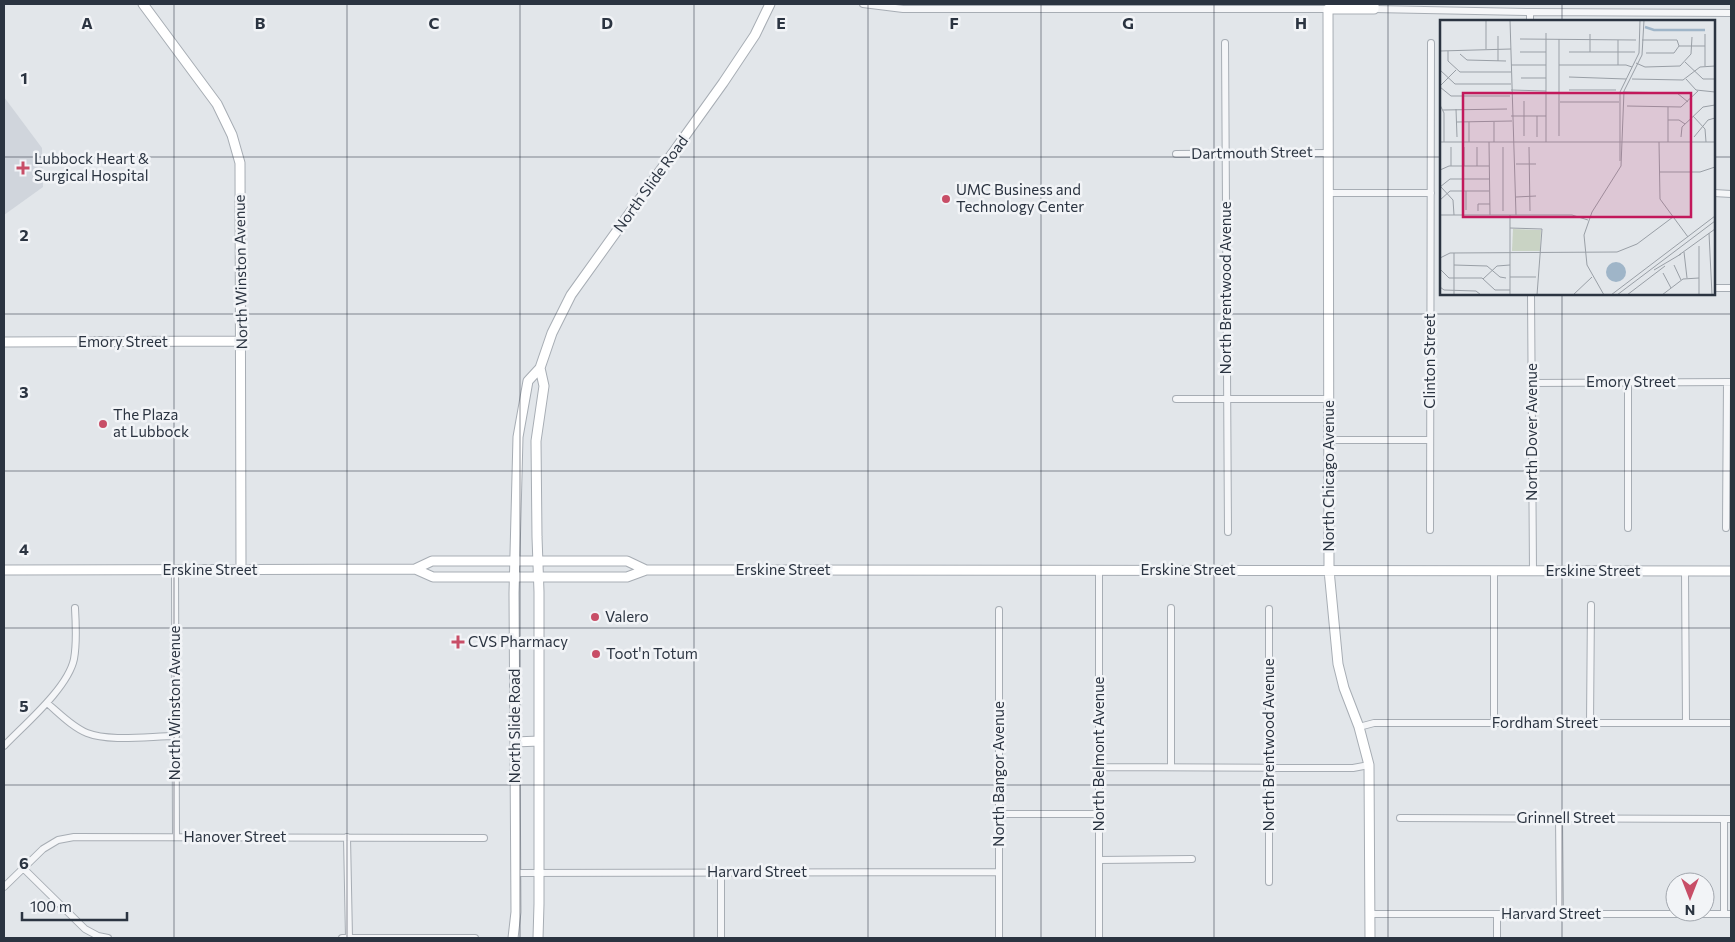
<svg xmlns="http://www.w3.org/2000/svg" width="1735" height="942" viewBox="0 0 1735 942" font-family="Commissioner,sans-serif">
  <style>
    .built { fill: #d0d5dc }
    .lines { fill: none; stroke-linecap: round; stroke-linejoin: round }
    .street-casing { stroke: #a7adb4; stroke-width: 8 }
    .secondary-casing { stroke: #a7adb4; stroke-width: 11 }
    .street { stroke: #f5f6f8; stroke-width: 6 }
    .secondary { stroke: #fff; stroke-width: 9 }
    .grid { fill: none; stroke: #2b3441; stroke-width: 1; stroke-opacity: 0.55 }
    .poi-dot { fill: #c84e67; stroke: #f2f4f7; stroke-width: 2 }
    .labels { text-anchor: middle; stroke-width: 5; stroke-linejoin: round; paint-order: stroke }
    .street-label { font-size: 15px; fill: #2b3441; stroke: #f2f4f7 }
    .poi-label { font-size: 15px; fill: #2b3441; stroke: #f2f4f7; text-anchor: start }
    .inset-river { fill: none; stroke: #9fb5c8; stroke-width: 2.5 }
    .inset-road { fill: none; stroke: #999fa6; stroke-width: 1 }
    .view { fill: #c2185b; fill-opacity: 0.15; stroke: #c2185b; stroke-width: 2.5 }
    .inset-edge { fill: none; stroke: #2b3441; stroke-width: 2.5 }
    .grid-label { font-size: 16px; text-anchor: middle; font-weight: bold; fill: #2b3441; stroke: #f2f4f7; stroke-width: 5; stroke-linejoin: round; paint-order: stroke }
  </style>
  <rect width="100%" height="100%" fill="#e2e6ea"/>
  <path class="built" d="M4,97L42,148L43,187L4,215Z"/>
  <g class="lines">
    <g class="street-casing">
      <path id="street" d="M863,4L903,9H1328
        M1374,9L1530,12L1731,13
        M1530,12V21
        M1225,43L1228,532
        M1176,154L1328,153
        M1328,193H1431
        M1714,193L1731,194
        M1714,288H1731
        M1531,294L1533,571
        M1628,382V528
        M1532,383L1731,382
        M1176,399H1328
        M1329,440H1430
        M1726,528L1727,382
        M1430,530L1431,43
        M175,570L176,837
        M1099,570V938
        M1494,571V723
        M1685,571L1686,723
        M1269,609V882
        M999,610V938
        M47,703C59,713 72,727 87,733C109,742 151,736 176,736
        M1590,723L1591,605
        M1359,727L1374,723H1731
        M4,746C25,724 68,688 74,659C77,643 76,625 75,608
        M1099,767L1353,768L1369,765
        M1171,767V608
        M998,814H1099
        M1400,818L1731,819
        M1559,818L1560,914
        M1724,819V914
        M347,837L349,938
        M1099,860L1192,859
        M23,868L85,929L98,936L108,938
        M515,873L999,872
        M4,887L43,849L58,840L74,837L484,838
        M1370,914H1731
        M1497,914V938
        M342,938H475
        M721,938V871"/>
    </g>
    <g class="secondary-casing">
      <path id="secondary" d="M143,4L217,104L232,135L240,163L241,569
        M4,342L241,341
        M415,569L432,561H627L646,570
        M4,570L415,569L433,577H627L646,570L1731,571
        M515,742L539,741
        M513,938L516,912L514,593L518,437L528,381L540,368L552,333L571,295L723,83L755,35L770,4
        M538,938L539,904V592L537,537L536,441L544,386L540,368
        M1370,938L1369,765L1359,727L1344,688L1338,664L1329,570L1328,9H1374V4"/>
    </g>
    <use href="#street" class="street"/>
    <use href="#secondary" class="secondary"/>
  </g>
  <path class="grid" d="M174,4V938M347,4V938M520,4V938M694,4V938M868,4V938M1041,4V938M1214,4V938M1388,4V938M1562,4V21M4,157H1441M1714,157H1731M1562,294V938M4,314H1731M4,471H1731M4,628H1731M4,785H1731"/>
  <g class="poi-dot">
    <path d="M20.5 160.5h5v5h5v5h-5v5h-5v-5h-5v-5h5z"/>
    <circle cx="946" cy="199" r="5"/>
    <circle cx="103" cy="424" r="5"/>
    <circle cx="595" cy="617" r="5"/>
    <path d="M455.5 634.5h5v5h5v5h-5v5h-5v-5h-5v-5h5z"/>
    <circle cx="596" cy="654" r="5"/>
  </g>
  <g class="labels">
    <g class="street-label">
      <text transform="translate(1252 153) rotate(-1)" y="5">Dartmouth Street</text>
      <text transform="translate(651 184) rotate(-54)" y="5">North Slide Road</text>
      <text transform="translate(241 272) rotate(-91)" y="5">North Winston Avenue</text>
      <text transform="translate(1226 288) rotate(-90)" y="5">North Brentwood Avenue</text>
      <text x="123" y="347">Emory Street</text>
      <text transform="translate(1430 361) rotate(-90)" y="5">Clinton Street</text>
      <text x="1631" y="387">Emory Street</text>
      <text transform="translate(1532 432) rotate(-90)" y="5">North Dover Avenue</text>
      <text transform="translate(1329 476) rotate(-90)" y="5">North Chicago Avenue</text>
      <text x="210" y="575">Erskine Street</text>
      <text x="783" y="575">Erskine Street</text>
      <text x="1188" y="575">Erskine Street</text>
      <text x="1593" y="576">Erskine Street</text>
      <text transform="translate(175 703) rotate(-90)" y="5">North Winston Avenue</text>
      <text x="1545" y="728">Fordham Street</text>
      <text transform="translate(515 726) rotate(-90)" y="5">North Slide Road</text>
      <text transform="translate(1269 745) rotate(-90)" y="5">North Brentwood Avenue</text>
      <text transform="translate(1099 754) rotate(-90)" y="5">North Belmont Avenue</text>
      <text transform="translate(999 774) rotate(-90)" y="5">North Bangor Avenue</text>
      <text x="1566" y="823">Grinnell Street</text>
      <text x="235" y="842">Hanover Street</text>
      <text x="757" y="877">Harvard Street</text>
      <text x="1551" y="919">Harvard Street</text>
    </g>
    <g class="poi-label">
      <text x="34" y="164">Lubbock Heart &amp;<tspan x="34" dy="17">Surgical Hospital</tspan></text>
      <text x="956" y="195">UMC Business and<tspan x="956" dy="17">Technology Center</tspan></text>
      <text x="113" y="420">The Plaza<tspan x="113" dy="17">at Lubbock</tspan></text>
      <text x="605" y="622">Valero</text>
      <text x="468" y="647">CVS Pharmacy</text>
      <text x="606" y="659">Toot'n Totum</text>
    </g>
  </g>
  <g transform="translate(1440 20)">
    <rect width="275" height="275" fill="#e2e6ea"/>
    <path d="M73,209L101,210L100,231H72Z" fill="#c9d3c4"/>
    <path d="M166 252a10 10 0 1 1 20 0a10 10 0 1 1-20 0Z" fill="#9fb5c8"/>
    <path class="inset-river" d="M205,7L214,10H265"/>
    <path class="inset-road" d="M46,0V29M70,0L76,195M106,13V122M150,14V32M80,19L196,20M119,19V116M202,20H237L239,26H265M0,31L71,29M8,31V41L20,52H71M80,32H106M129,32H195M206,33H234L239,26M20,34L27,40L66,41M58,41V16M245,42L263,59H275M196,43L205,47L240,46L251,34L252,17M71,45H106M119,45H186L192,47M178,45V20M265,46V14M0,50L15,64H71M129,57L186,59M81,58H106M192,59L243,60L260,47L275,46M246,59L256,70L275,72M0,66L16,50M0,67L11,76H70M71,70L106,71M129,70H176M183,72L237,73L248,82M84,81V116M120,82H179M0,85L4,93V122M187,86L241,87L258,71M228,87V122M16,89L17,117M3,90L67,89M71,96H106M253,96L265,109L266,122M228,100H239L245,104M17,102L72,101M29,102V122M54,102V122M97,117V96M241,117L242,107L263,87L275,85M254,117L268,100L275,98M0,122H275M49,122L50,195M219,122L220,179L248,217M37,127V146M89,127L90,191M180,141V72L199,33L200,0M76,144H96M11,146V127M24,146V127M0,150L9,146H49M220,152H260L275,147M0,167L10,159H49M1,167L13,180L14,195M76,177L96,176M0,180L10,171H49M26,190V171M38,191V184H50M63,191V127M0,195H132L148,200M70,195V275M70,208L102,209L97,275M269,213L272,275M259,226V275M244,232L247,258M14,233V275M239,235L275,209M0,238L10,233L177,232L197,224L233,197M14,245L47,246L60,257L66,258M234,245L241,260M0,249L9,258H42L55,270H70M214,250L241,234M223,253L231,268M70,257H96M43,259L57,246L70,245M0,267L4,270L36,271L41,275M133,275L152,257M164,275L147,245L144,215L152,192L181,146L184,71L202,35L204,0M171,275L275,196M177,275L275,201M187,275L225,246M222,275L243,259L259,258"/>
    <path class="view" d="M23,73H251V197H23Z"/>
    <rect width="275" height="275" class="inset-edge"/>
  </g>
  <g class="grid-label">
    <text x="87" y="29">A</text>
    <text x="260" y="29">B</text>
    <text x="434" y="29">C</text>
    <text x="607" y="29">D</text>
    <text x="781" y="29">E</text>
    <text x="954" y="29">F</text>
    <text x="1128" y="29">G</text>
    <text x="1301" y="29">H</text>
    <text x="24" y="84">1</text>
    <text x="24" y="241">2</text>
    <text x="24" y="398">3</text>
    <text x="24" y="555">4</text>
    <text x="24" y="712">5</text>
    <text x="24" y="869">6</text>
  </g>
  <rect width="1735" height="942" fill="none" stroke="#2b3441" stroke-width="10"/>
  <g transform="translate(1690 897) rotate(180)"><circle r="24" fill="#f2f4f7" stroke="#a2a7ae"/>
  <path d="M0-4L9 19L0 12L-9 19Z" fill="#c84e67"/>
  <text y="-8" font-size="14" font-weight="bold" text-anchor="middle" fill="#2b3441">N</text>
  </g>
  <path d="M22 912v8h105v-8" fill="none" stroke="#2b3441" stroke-width="2.5"/>
  <text x="30" y="912" font-size="15" fill="#2b3441" stroke="#f2f4f7" stroke-width="4" paint-order="stroke">100 m</text>
</svg>
